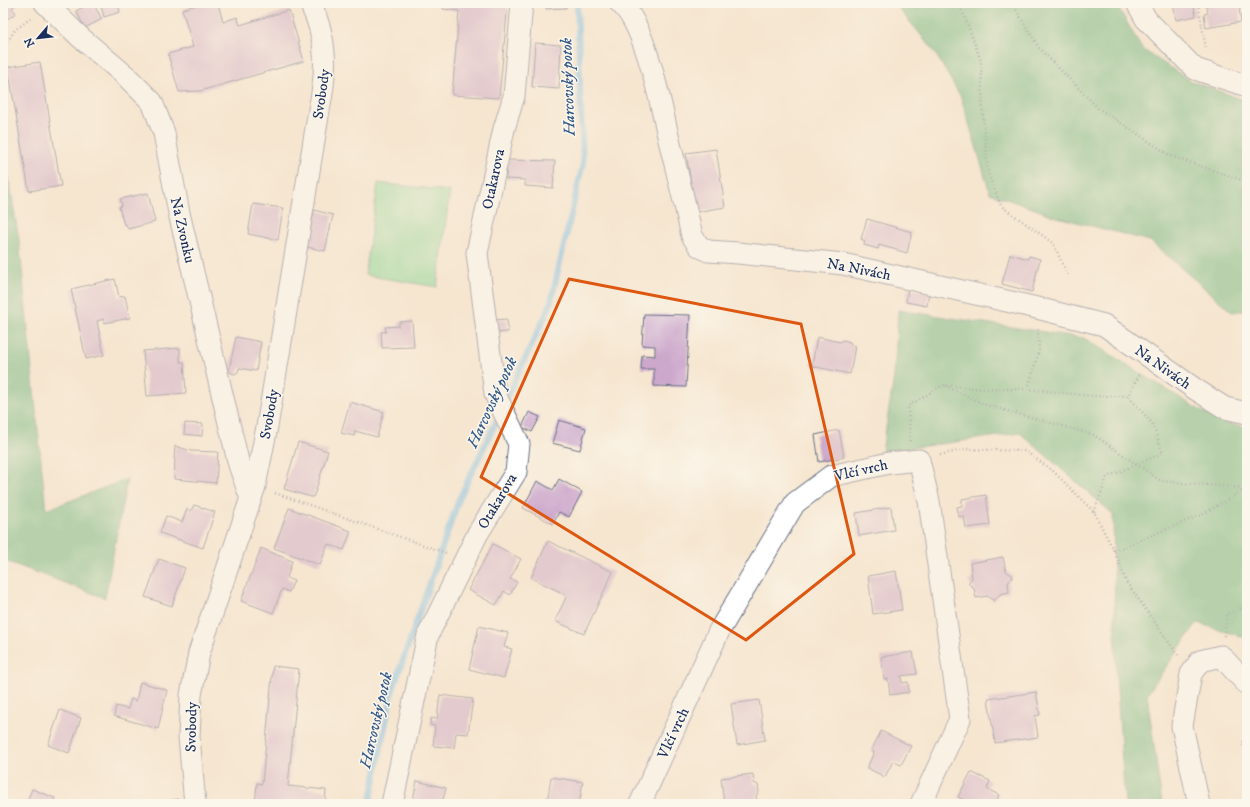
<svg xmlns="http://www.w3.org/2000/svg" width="1250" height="807" viewBox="0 0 1250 807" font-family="'IM FELL DW Pica',serif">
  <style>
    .green { fill: #87d999; stroke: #51847c }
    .forest { fill: #6db981; stroke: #447470 }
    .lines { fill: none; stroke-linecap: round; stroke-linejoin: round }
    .stream { stroke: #6fbce9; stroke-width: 6 }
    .building { fill: #cca8cc }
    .minor-casing { stroke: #686f86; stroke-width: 23 }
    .path { stroke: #686f86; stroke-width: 2.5; stroke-dasharray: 1 3; stroke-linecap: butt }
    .minor { stroke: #fff; stroke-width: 21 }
    .marked { fill: none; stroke: #de5710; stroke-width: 3; stroke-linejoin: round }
    .labels { text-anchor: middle; stroke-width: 3; stroke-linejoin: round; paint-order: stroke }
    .street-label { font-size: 15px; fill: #1b2f5e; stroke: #fbf7ec }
    .water-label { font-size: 16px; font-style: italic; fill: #345988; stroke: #fbf7ec }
  </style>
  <rect width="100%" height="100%" fill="#fbf7ec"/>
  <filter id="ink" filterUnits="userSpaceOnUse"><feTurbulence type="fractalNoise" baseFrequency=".025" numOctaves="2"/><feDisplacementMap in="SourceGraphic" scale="8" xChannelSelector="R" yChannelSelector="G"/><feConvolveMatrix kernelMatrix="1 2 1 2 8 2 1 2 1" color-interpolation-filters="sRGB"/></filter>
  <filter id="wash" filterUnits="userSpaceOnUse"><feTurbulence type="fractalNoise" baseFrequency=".012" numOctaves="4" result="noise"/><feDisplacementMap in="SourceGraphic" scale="16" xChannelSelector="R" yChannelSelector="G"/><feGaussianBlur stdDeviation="0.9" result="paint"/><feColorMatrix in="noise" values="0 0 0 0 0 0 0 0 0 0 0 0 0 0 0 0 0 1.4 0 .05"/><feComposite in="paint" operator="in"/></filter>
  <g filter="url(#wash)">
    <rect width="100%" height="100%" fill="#f6e6d0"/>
    <path class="green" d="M378,183L450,191L437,287L365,275Z"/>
    <path class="forest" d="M894,3H1044L1045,4L1116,3L1142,49L1191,81L1247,101V310L1232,312L1150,241L1057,217L990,193L961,97L932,48Z
      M3,142L19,240L46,510L127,479L105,598L3,560Z
      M898,310L1084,338L1219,422L1247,427V638L1197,623L1147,694L1162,804H1125L1116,674L1113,514L1020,433L882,452L894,377Z"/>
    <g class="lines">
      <path class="stream" d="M504,403L550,306L583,163L577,3
        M370,804L392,692L459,499L500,414"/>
    </g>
    <g id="blocks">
      <path class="building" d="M3,3H18L12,8L16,13L3,22Z
        M91,3H93L102,19L85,28L76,11Z
        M100,3H118L120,12L104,17Z
        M204,3H218L223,22L237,17L240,25L289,10L304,61L200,91L179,92L168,54L193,47L182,9Z
        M444,3H508L499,98L452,95L459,11L443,9Z
        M546,3H566V8L546,9Z
        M1173,3H1193L1196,16L1176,20Z
        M1206,3H1240L1241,8H1239L1241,22L1206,28L1204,14L1208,13Z
        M535,43L561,45L559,89L532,87Z
        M40,62L61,186L29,191L8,67Z
        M716,149L725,207L696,212L686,153Z
        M507,160L555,161L553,188L525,186V180L506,179Z
        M148,193L155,222L128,229L126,224L124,225L119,207L122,206L120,199Z
        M253,204L283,208L278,240L248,234Z
        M314,210L333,215L325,251L307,247Z
        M867,219L912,232L907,253L879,245L878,249L864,245L865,241L861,239Z
        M1010,254L1028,259L1029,256L1040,259L1032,292L1002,284Z
        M115,279L119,297L125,296L130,318L104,323V319L97,321L104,355L86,359L71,289Z
        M908,288L929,293L927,306L906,302Z
        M644,314L690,315L686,387L654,386V369H641L642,355L655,356V346L642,345Z
        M507,319L508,332L495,333L494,320Z
        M412,321L414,347L382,348L381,332H386L385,327L399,326V322Z
        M236,337L261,342L256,371L239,368L238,372L235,374L231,373L229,370Z
        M817,337L840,342L843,340L850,342L851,345L855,346L850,374L812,366Z
        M180,348V362H184L186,393L147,396L143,351Z
        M350,402L384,412L377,437L355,431L354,436L341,433Z
        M529,412L540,417L532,432L522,427Z
        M559,420L586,428L580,450L552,443Z
        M185,423L203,424L202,436L184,434Z
        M839,430L844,457L819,462L815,435Z
        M298,442L328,451L315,493L313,497H311L284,489Z
        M175,446L191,451L218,452L216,483L174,479L175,459H174Z
        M559,479L582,492L569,517L559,512L553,524L523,508L537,481L553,490Z
        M986,495L990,525L966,528L964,516L959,517L957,507L962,506V499Z
        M194,505L215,512L203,548L160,533L166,516L182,522L187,509L191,511Z
        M891,507L894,530L859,536L856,513Z
        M289,508L351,531L344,550L328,544L320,565L274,548Z
        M548,541L613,572L584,634L555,621L567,595L531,578Z
        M493,544L521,559L510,579L517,582L510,595L504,591L496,605L468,590Z
        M261,548L292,561L287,578L294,581L289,592L282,589L273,613L241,601Z
        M1003,557L1006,571L1013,576L1008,583L1009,592L1000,594L994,601L987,596L976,598L974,588L968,583L972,578L970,563Z
        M159,559L185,568L172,606L145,597Z
        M896,571L902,610L873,614L868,576Z
        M479,626L508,633L504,647L512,649L504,678L469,669Z
        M913,652L917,674L901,676L902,683L908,682L909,692L890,695L888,679H884L881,657Z
        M273,666L299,669L288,786L326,790L325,804H255L257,783L262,784Z
        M140,682L167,690L158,729L114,716L116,706L128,709L131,699L136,701Z
        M1036,692L1040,715L1035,716L1038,737L995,743L988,699Z
        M440,695L473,699L468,734L456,733L454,748L433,746L435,726L430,725L431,718L437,719Z
        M759,700L765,740L737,745L731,704Z
        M60,710L81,718L69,753L48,745Z
        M881,731L911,746L901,765L893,761L885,777L867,768L874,752L871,751Z
        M971,772L990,781L987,789L999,795L995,804H972L958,797Z
        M753,774L754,783L758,785L759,792L756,796L757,804H724L721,778Z
        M551,777L583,782L579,804H547Z
        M417,781L446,788L442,804H412Z
        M32,789L55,798L52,804H26Z
        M178,799V804H148V803Z"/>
    </g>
  </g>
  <g filter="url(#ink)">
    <use href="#blocks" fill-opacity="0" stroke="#686f86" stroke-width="1"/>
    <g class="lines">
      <g class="minor-casing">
        <path id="minor" d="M45,3L80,37L126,76L152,102L164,133L179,213L239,465L251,499
          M620,3C646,25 661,106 669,140C677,172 685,204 692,236L699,246L708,251L738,253L843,264L1037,308L1104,325L1195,389L1225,408L1247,413
          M1137,3L1146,19L1195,69L1247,86
          M195,804L189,737L191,695L199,653L255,486L267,427L319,110C327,71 328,39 310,3
          M392,804L428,635L478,533L516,472L519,444L495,394L477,253L504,129L514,96L522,3
          M640,804L719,631L795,503L831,476L889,463L919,460L929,501L960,719L921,804
          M1199,804L1182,726L1191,674L1200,661L1221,656L1247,684"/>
      </g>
      <path class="path" d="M958,3L966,20L981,61L983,116L988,173L1001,206L1053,243L1068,276
        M1012,3L1039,48L1098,108L1171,156L1247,182
        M1198,3L1206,49
        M3,48L15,30L31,18
        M945,386L986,405L1094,435L1161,481L1244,488
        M1028,389L1039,350L1038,329
        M910,441L908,406L943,385L983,389H1028L1093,396H1128L1139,375
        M940,455L965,449L1025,451L1052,470L1094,512L1114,551L1127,583L1178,655
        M275,493L446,553
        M1094,512L1107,477L1163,453L1152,423L1128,396
        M1114,551L1203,514L1247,488
        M1224,636L1227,614L1247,606
        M1247,740L1242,743L1247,752"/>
      <use href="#minor" class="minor"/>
    </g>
  </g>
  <path d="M0 0H1250V807H0ZM569,279L801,324L854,554L746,640L481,477Z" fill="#f6e6d0" fill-opacity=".55" fill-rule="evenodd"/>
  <path class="marked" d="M569,279L801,324L854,554L746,640L481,477Z"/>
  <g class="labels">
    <g class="street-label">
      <text transform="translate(321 94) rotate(-82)" y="5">Svobody</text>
      <text transform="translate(493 179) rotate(-78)" y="5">Otakarova</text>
      <text transform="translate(183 230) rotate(77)" y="5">Na Zvonku</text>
      <text transform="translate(859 269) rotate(11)" y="5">Na Nivách</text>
      <text transform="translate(1163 367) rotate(35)" y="5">Na Nivách</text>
      <text transform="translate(269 414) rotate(-80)" y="5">Svobody</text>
      <text transform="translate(861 470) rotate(-13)" y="5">Vlčí vrch</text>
      <text transform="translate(497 501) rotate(-59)" y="5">Otakarova</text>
      <text transform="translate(191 727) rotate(-89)" y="5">Svobody</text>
      <text transform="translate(673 733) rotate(-65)" y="5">Vlčí vrch</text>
    </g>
    <g class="water-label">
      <text transform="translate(567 87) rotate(-92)" y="6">Harcovský potok</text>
      <text transform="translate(491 402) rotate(-65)" y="6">Harcovský potok</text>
      <text transform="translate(375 720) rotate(-77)" y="6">Harcovský potok</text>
    </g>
  </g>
  <rect width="1250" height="807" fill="none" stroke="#fbf7ec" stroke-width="16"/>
  <g transform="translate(38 38) rotate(242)" stroke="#fbf7ec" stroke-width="3" paint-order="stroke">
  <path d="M0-3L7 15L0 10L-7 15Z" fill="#1b2f5e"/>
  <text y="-6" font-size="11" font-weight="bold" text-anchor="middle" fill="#1b2f5e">N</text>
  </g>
</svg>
